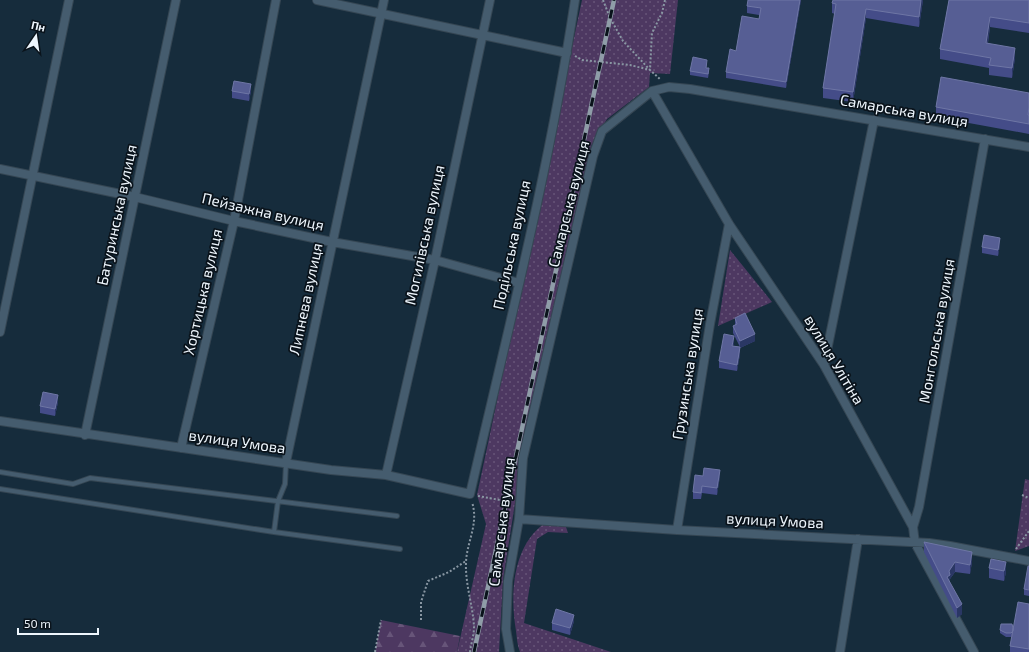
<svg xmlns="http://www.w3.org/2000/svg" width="1029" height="652" viewBox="0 0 1029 652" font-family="'Exo 2',sans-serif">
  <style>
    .grass { fill: url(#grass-dots) }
    .forest { fill: url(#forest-firs) }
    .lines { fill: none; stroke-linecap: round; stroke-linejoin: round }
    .service-casing { stroke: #354653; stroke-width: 6 }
    .minor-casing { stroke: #354653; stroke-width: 10 }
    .path { stroke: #8997a3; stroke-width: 2; stroke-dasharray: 2 2; stroke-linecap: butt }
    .service { stroke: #455c6e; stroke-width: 4 }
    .minor { stroke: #455c6e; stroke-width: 8 }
    .rail-casing { stroke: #8f9da8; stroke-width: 4.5 }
    .rail { stroke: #0a131b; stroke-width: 3; stroke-dasharray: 9; stroke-linecap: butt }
    .wall { fill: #444c88 }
    .shaded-wall { fill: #2a3764 }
    .building { fill: #565e94; stroke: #6e76a5 }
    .labels { text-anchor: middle; stroke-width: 3.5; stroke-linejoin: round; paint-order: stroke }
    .street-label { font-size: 15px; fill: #eef6fd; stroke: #0a131b }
  </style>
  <defs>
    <pattern id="grass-dots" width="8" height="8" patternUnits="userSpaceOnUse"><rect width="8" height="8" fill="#4d3861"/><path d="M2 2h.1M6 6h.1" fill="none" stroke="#675579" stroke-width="1.8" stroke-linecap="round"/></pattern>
    <pattern id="forest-firs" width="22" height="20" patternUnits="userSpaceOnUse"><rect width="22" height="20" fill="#4d3861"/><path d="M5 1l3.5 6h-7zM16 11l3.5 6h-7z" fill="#675579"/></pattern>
  </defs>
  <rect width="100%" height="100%" fill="#162c3c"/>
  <path class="grass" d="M582,0H678L670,74L650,73L649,87L607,119L591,146L515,503L503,580L499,652H457L486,524L477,495Z
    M730,250L772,302L718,326Z
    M1025,479L1029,480V546L1015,551Z
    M545,523L566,527L568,533L548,532L537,539L524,623L611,652H520C517,645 517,638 516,631C510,595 512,546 545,523Z"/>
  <path class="forest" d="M381,620L460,636L457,652H375Z"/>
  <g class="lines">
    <g class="service-casing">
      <path id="service" d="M0,472L73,484L90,478L397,516
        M0,489L274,532L400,549
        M274,532L278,501L285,484L286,463"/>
    </g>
    <g class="minor-casing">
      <path id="minor" d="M317,0L567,53
        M652,91L729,224L824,365L913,527L915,543L974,652
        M0,169L135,197L234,221L332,242L435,260L519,283
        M0,332L69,0
        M824,365L874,120
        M0,421L331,470L386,475L470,494C508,330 550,166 575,0
        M85,435L176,0
        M181,448L234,221L276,0
        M286,462L384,0
        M386,475L435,260L490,0
        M519,519L677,530L929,543L950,546L1029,561
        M913,527L919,507L985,139
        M677,530L710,324L729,224
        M510,652L506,629L508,581L519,519L523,458L593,156L602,131L652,91L669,87L690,89L1029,147
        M840,652L858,539"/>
    </g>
    <path class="path" d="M603,0L610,18L623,41L650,70L652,33L662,13L665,0
      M575,56L582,60L630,65L650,70L661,80
      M1022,495L1029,498
      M478,496L511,502
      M1016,549L1029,531
      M421,620V602L428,581L449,572L466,561
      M375,652L381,620
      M470,652C471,644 474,635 474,627C473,606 465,584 466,562C467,541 479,524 472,502"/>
    <use href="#service" class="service"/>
    <use href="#minor" class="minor"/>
    <g class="rail-casing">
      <path id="rail" d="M474,652L614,0"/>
    </g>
    <use href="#rail" class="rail"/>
  </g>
  <path class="wall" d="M801,0L786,88L726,78V72L736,51L759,19V15L747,13V6Z
    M923,0L919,27L866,18L853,102L823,98V88L835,14L832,13V3Z
    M949,0H1029V33L990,27L988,43L1015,58L1012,78L989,75V68L940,59V49Z
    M707,64L706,68L709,72L708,78L690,75V71Z
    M232,91H251L249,101L232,98Z
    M1029,93V134L936,117V107Z
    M1000,245L998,256L982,253V247Z
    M735,318L755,341L740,348V354L737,371L719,368V361L734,343L733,346L740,347L733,333V326L735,325Z
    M58,402L55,416L40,413V406Z
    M703,476H720L717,495L702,493L701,499H693V492Z
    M924,542L972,562L970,574L955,572L950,579V583L962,614L957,618L924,552Z
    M991,559L1006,572L1004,581L989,578V568Z
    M1029,566V596L1024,595V589Z
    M1029,604V652H1010V646L1012,635L1011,637H1006L1000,633V630L1013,628Z
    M574,621L570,635L552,630V623Z"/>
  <path class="shaded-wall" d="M800,0H801L786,88V82Z
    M921,0H923L919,27V17Z
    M866,9V18L853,102V92Z
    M990,17V27L986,53V43Z
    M1015,48V58L1012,78V68Z
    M251,84V91L249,101V94Z
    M1000,238V245L998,256V250Z
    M755,334V341L740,348V354L737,371V365L740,348V341Z
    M734,336V343L732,353V346Z
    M58,395V402L55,416V409Z
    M720,470V476L717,495V488Z
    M972,552V562L970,574V565Z
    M955,562V572L950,579V585L947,577L949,571Z
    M1006,562V572L1004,581V571Z
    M962,604V614L957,618V608Z
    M574,615V621L570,635V628Z"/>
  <path class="building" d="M748,0H800L786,82L726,72L730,49L736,51L742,16L759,19L761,8L747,6Z
    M833,0H921L919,17L866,9L853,92L823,88L836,4L832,3Z
    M949,0H1029V23L990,17L986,43L1015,48L1012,68L989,65L991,58L940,49Z
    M693,57L707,60L706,68H709L708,74L690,71Z
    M941,77L1029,93V107L1028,115H1029V124L936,107Z
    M234,81L251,84L249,94L232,91Z
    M984,235L1000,238L998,250L982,247Z
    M745,313L755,334L740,341L733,326L737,324L735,318Z
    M724,334L734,336L732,346L740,347L737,365L719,361Z
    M43,392L58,395L55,409L40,406Z
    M704,468L720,470L717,488L702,486L701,493L693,492L695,475L703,476Z
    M924,542L972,552L970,565L955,562L949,571L950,575L947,577L962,604L957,608Z
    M991,559L1006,562L1004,571L989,568Z
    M1028,566H1029V590L1024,589Z
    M1018,602L1029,604V649L1010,646Z
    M556,609L574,615L570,628L552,623Z
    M1001,624H1012L1013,628V631L1011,633H1006L1000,630Z"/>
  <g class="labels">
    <g class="street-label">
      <text transform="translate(904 111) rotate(10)" y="5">Самарська вулиця</text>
      <text transform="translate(569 204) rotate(-76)" y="5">Самарська вулиця</text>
      <text transform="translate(263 212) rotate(13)" y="5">Пейзажна вулиця</text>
      <text transform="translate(117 215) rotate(-78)" y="5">Батуринська вулиця</text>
      <text transform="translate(425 235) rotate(-78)" y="5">Могилівська вулиця</text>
      <text transform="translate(512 245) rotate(-78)" y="5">Подільська вулиця</text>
      <text transform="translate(203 292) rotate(-77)" y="5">Хортицька вулиця</text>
      <text transform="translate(306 299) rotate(-78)" y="5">Липнева вулиця</text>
      <text transform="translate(937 331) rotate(-80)" y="5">Монгольська вулиця</text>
      <text transform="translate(834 360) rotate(59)" y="5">вулиця Улітіна</text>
      <text transform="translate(688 374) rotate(-81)" y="5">Грузинська вулиця</text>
      <text transform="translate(237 442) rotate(8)" y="5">вулиця Умова</text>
      <text transform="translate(775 521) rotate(3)" y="5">вулиця Умова</text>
      <text transform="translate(502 522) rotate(-83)" y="5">Самарська вулиця</text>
    </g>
  </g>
  <g transform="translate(36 36) rotate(13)" stroke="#0a131b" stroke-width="3" paint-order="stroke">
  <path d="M0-3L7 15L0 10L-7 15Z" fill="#eef6fd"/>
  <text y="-6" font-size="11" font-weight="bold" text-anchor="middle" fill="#eef6fd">Пн</text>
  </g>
  <path d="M18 628v6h80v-6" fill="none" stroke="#eef6fd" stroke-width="2"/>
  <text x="24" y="628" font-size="12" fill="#eef6fd" stroke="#0a131b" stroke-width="3" paint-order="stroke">50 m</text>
</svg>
